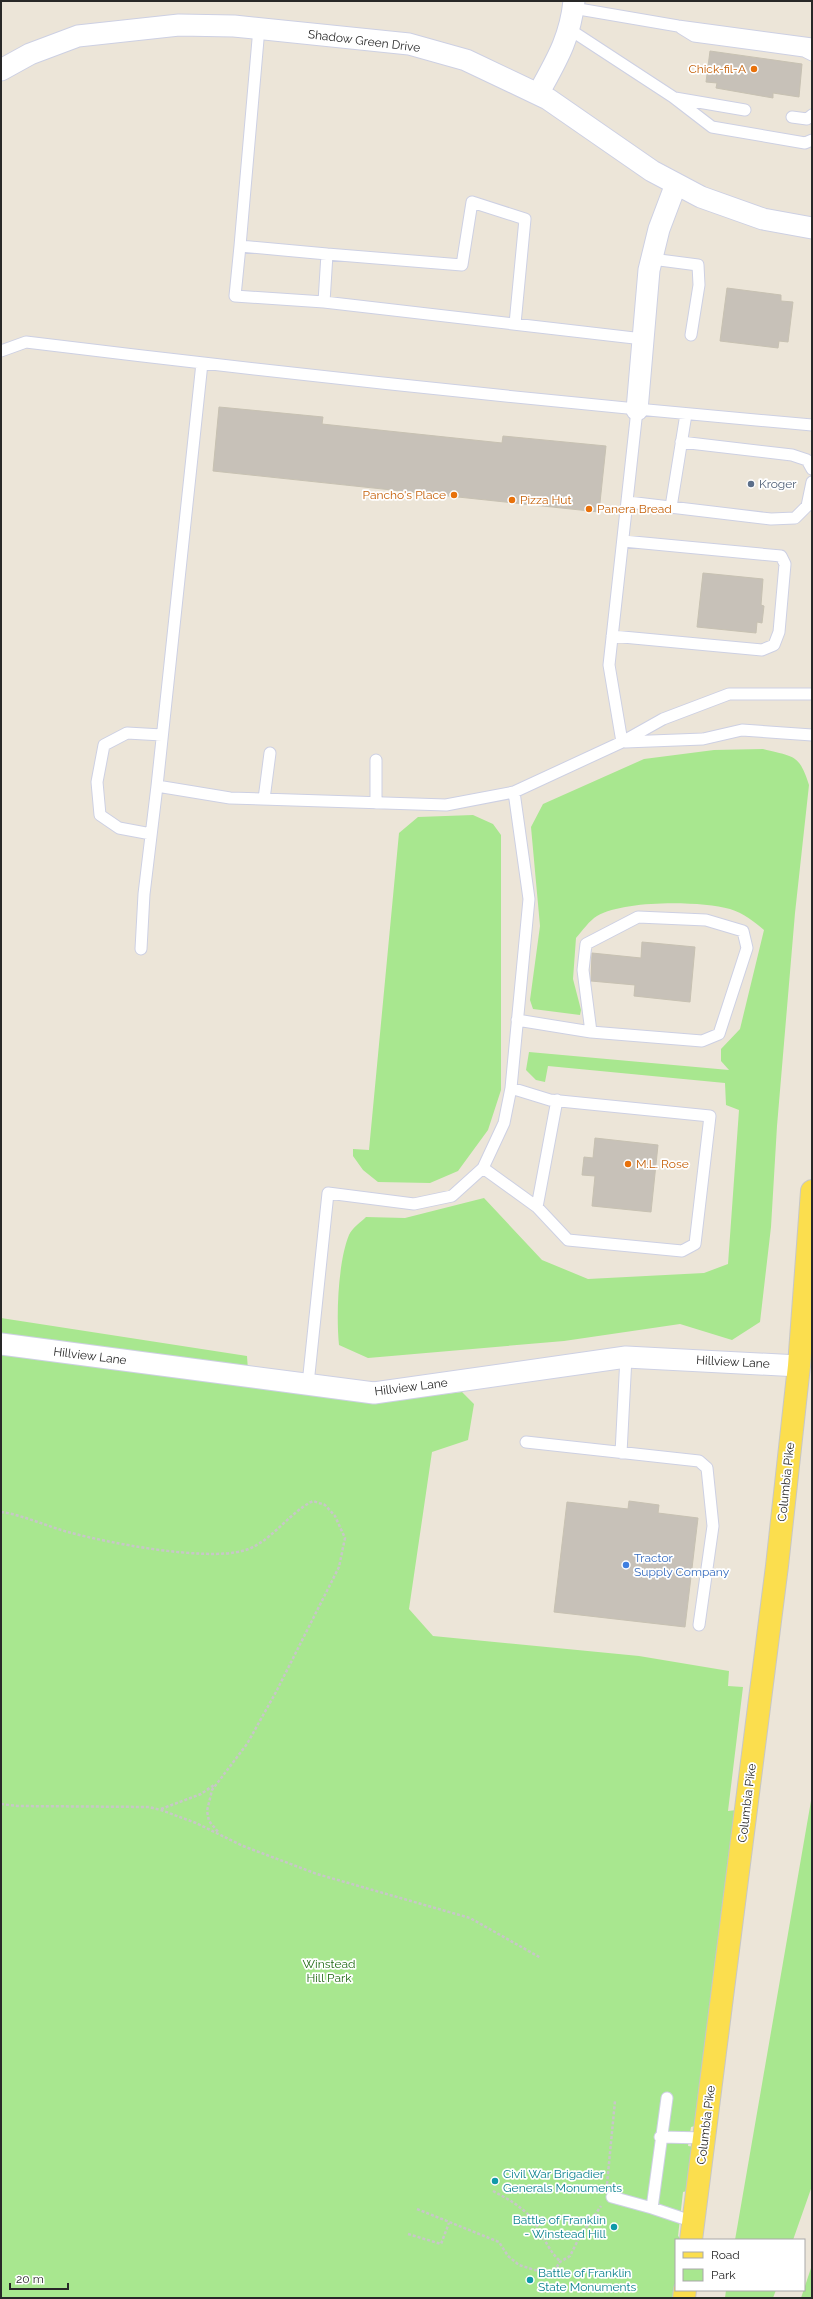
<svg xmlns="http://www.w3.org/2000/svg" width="813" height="2299" viewBox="0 0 813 2299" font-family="Raleway,sans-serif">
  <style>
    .green { fill: #a8e78f }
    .building { fill: #c7c1b8; stroke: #c7c1b2 }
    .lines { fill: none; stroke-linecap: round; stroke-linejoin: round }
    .service-casing { stroke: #cdd0e3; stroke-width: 13 }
    .minor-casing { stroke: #cdd0e3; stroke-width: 23 }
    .primary-casing { stroke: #c7c7c7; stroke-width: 24 }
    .path { stroke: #c7c7c7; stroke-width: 2.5; stroke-dasharray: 3 2; stroke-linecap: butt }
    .service { stroke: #fff; stroke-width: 11 }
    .minor { stroke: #fff; stroke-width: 21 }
    .primary { stroke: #fbde4e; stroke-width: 22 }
    .food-dot { fill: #e8710a; stroke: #fff; stroke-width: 1.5 }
    .service-dot { fill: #5c6f8a; stroke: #fff; stroke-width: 1.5 }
    .shop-dot { fill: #3f7fe0; stroke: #fff; stroke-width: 1.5 }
    .culture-dot { fill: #0f9aa8; stroke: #fff; stroke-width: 1.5 }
    .labels { text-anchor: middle; stroke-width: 3.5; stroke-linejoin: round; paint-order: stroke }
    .street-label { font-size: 12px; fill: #282828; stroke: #fff }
    .food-label { font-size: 12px; fill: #c56008; stroke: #fff; text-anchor: start }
    .service-label { font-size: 12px; fill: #4e5e75; stroke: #fff; text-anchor: start }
    .shop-label { font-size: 12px; fill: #366cbe; stroke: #fff; text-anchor: start }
    .park-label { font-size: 12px; fill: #206914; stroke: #fff }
    .culture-label { font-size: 12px; fill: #0d838f; stroke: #fff; text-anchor: start }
  </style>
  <rect width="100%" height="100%" fill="#ece5d8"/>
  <path class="green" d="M763,749C793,757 799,753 809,785L795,913L777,1126L771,1227L760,1322L732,1340L680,1324L564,1341L368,1358L339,1345C336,1316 338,1262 349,1235C352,1228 361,1222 366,1217L405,1218L484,1198L542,1260L588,1279L704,1273L728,1264L739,1110L726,1105L725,1083L548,1066L545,1082L536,1080L526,1070L529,1052L729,1070L721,1061V1049L740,1029L764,930C755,922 743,913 730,909C699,901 626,900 597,916C590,920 582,931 576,938L573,979L581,1010L580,1015L533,1009L530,1000L540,926L531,827L543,804L644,759L714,750Z
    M473,815L493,824L501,835V1090L488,1130L458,1171L430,1183L378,1182L363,1170L353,1156V1149L369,1150L399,833L418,817Z
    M1,1318L247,1356L249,1385L430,1393L429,1396L462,1392L474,1404L468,1440L432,1452L409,1609L433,1636L639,1656L729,1671L728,1686L743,1687L728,1811L737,1810L695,2126L691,2127L688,2146L695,2147L687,2191L683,2192L678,2236L682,2240H676V2298H1Z
    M812,1795V2186L793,2240H735Z
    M812,2265V2298H801Z
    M726,2290H776L773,2298H725Z"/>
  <path class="building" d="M710,51L802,64L799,97L773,93V98L716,88L717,83L706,82Z
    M727,288L781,295V301L793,302L788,342L779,341L778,348L720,341Z
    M219,407L323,417L322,424L502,443L503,436L606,446L599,512L213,471Z
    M703,573L763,579L761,605L764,606L762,623L757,622L756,633L697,627Z
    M642,942L695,947L690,1002L634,996L635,985L591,981L592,953L641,958Z
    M595,1138L658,1145L651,1212L592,1206L595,1176L582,1175L584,1157L593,1158Z
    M629,1501L659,1505L658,1513L698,1518L685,1627L554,1612L567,1502L628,1509Z"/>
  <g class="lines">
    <g class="service-casing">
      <path id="service" d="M573,8L678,26L812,44
        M681,28L694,36L804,51L812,55
        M569,29L673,97L712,127L805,143L812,140
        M675,98L745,110
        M792,117L807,119L812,115
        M240,246L235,296L324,302L327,254L240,246L259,28
        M327,254L462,265L472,202L525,219L515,324
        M652,259L698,265L699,285L691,335
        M324,302L643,339
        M1,351L26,342C287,374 549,402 812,425
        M202,363L157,786L230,798L446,805L514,792L622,742L663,719L729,694H812
        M681,442L792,455L807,460L812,469
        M628,502L771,519L795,518L807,506L812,482
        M671,507L686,414
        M612,636L762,650L774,645L779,632L785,564L781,556L623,541
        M622,742L609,665L637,410
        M625,742L703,739L742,730L812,735
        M264,799L270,753
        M376,803V760
        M151,834L119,828L100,815L97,782L104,745L127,733L162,735
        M141,949L144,894L157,786
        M517,1020L591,1032L702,1041L719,1034L747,948L743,931L706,920L638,917L586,944L583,970L591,1032
        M483,1168L537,1207L568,1240L682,1251L695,1244L710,1116L550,1100L511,1088
        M537,1207L557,1100
        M308,1384L328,1193L414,1204L452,1196L483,1168L504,1123L511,1088L529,899L514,792
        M526,1442L699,1461L707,1468L713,1526L699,1625
        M621,1453L626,1357
        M667,2098L652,2208L694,2222
        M660,2137L705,2138
        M612,2197L652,2208"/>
    </g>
    <g class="minor-casing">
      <path id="minor" d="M1,70L30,54L78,36L179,25L234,26L409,44L466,60L548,99L652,171L701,197L763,219L812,228
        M538,94C556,61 570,39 574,1
        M637,410L649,270L659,229L676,184
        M1,1344L374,1393L626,1357L799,1366"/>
    </g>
    <g class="primary-casing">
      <path id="primary" d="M691,2240L777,1566L799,1366L812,1191
        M684,2298L685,2290"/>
    </g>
    <path class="path" d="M1,1512C23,1515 46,1526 68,1532C108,1543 203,1561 242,1551C269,1545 288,1513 313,1501L325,1505L335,1516L345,1538L339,1567L276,1692L247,1744L212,1790L207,1811L209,1821L219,1833
      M1,1804L17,1806L149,1807L161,1810L196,1823L243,1846L317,1874L470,1918L541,1958
      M161,1809L201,1794L214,1785
      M607,2184L615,2101
      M493,2191C508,2199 525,2208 535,2223C544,2237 548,2250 560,2261
      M417,2209L499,2242L508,2256L519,2265L538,2271H554L560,2262L570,2256L579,2238L601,2206
      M408,2234L441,2244L449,2223"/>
    <use href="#service" class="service"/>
    <use href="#minor" class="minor"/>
    <use href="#primary" class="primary"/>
  </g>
  <g class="food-dot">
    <circle cx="754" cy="69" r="4"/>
    <circle cx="454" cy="495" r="4"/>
    <circle cx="512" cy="500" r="4"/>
    <circle cx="589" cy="509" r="4"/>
    <circle cx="628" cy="1164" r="4"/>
  </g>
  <circle class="service-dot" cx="751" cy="484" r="4"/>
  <circle class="shop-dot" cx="626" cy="1565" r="4"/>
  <g class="culture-dot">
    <circle cx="495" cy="2181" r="4"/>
    <circle cx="614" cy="2227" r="4"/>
    <circle cx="530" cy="2280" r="4"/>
  </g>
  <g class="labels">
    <g class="street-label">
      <text transform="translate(364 41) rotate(7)" y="4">Shadow Green Drive</text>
      <text transform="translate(90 1356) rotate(7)" y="4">Hillview Lane</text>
      <text transform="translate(733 1362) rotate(3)" y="4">Hillview Lane</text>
      <text transform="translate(411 1387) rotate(-7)" y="4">Hillview Lane</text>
      <text transform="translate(786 1482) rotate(-84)" y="4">Columbia Pike</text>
      <text transform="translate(747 1803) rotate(-83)" y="4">Columbia Pike</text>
      <text transform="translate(706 2125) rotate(-83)" y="4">Columbia Pike</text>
    </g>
    <g class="food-label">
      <text x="746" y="73" text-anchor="end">Chick-fil-A</text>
      <text x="446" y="499" text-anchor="end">Pancho's Place</text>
      <text x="520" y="504">Pizza Hut</text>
      <text x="597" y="513">Panera Bread</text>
      <text x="636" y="1168">M.L. Rose</text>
    </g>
    <g class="service-label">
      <text x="759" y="488">Kroger</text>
    </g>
    <g class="shop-label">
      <text x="634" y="1562">Tractor<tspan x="634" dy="14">Supply Company</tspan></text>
    </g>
    <g class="park-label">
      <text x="329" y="1968">Winstead<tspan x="329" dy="14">Hill Park</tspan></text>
    </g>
    <g class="culture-label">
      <text x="503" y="2178">Civil War Brigadier<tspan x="503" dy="14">Generals Monuments</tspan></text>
      <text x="606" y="2224" text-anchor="end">Battle of Franklin<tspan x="606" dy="14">- Winstead Hill</tspan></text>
      <text x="538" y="2277">Battle of Franklin<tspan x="538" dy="14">State Monuments</tspan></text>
    </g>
  </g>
  <rect width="813" height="2299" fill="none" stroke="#282828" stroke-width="4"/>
  <rect x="675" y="2239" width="130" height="52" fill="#ffffff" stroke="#a9a9a9"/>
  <rect x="683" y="2252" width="20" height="6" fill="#fbde4e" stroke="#a9a9a9"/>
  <text x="711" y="2259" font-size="12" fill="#282828">Road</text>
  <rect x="683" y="2269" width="20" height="12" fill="#a8e78f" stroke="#a9a9a9"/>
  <text x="711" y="2279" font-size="12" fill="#282828">Park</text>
  <path d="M10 2283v6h58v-6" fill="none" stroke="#282828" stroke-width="2"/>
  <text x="16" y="2283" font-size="12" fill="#282828" stroke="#ffffff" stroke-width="3" paint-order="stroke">20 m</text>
</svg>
